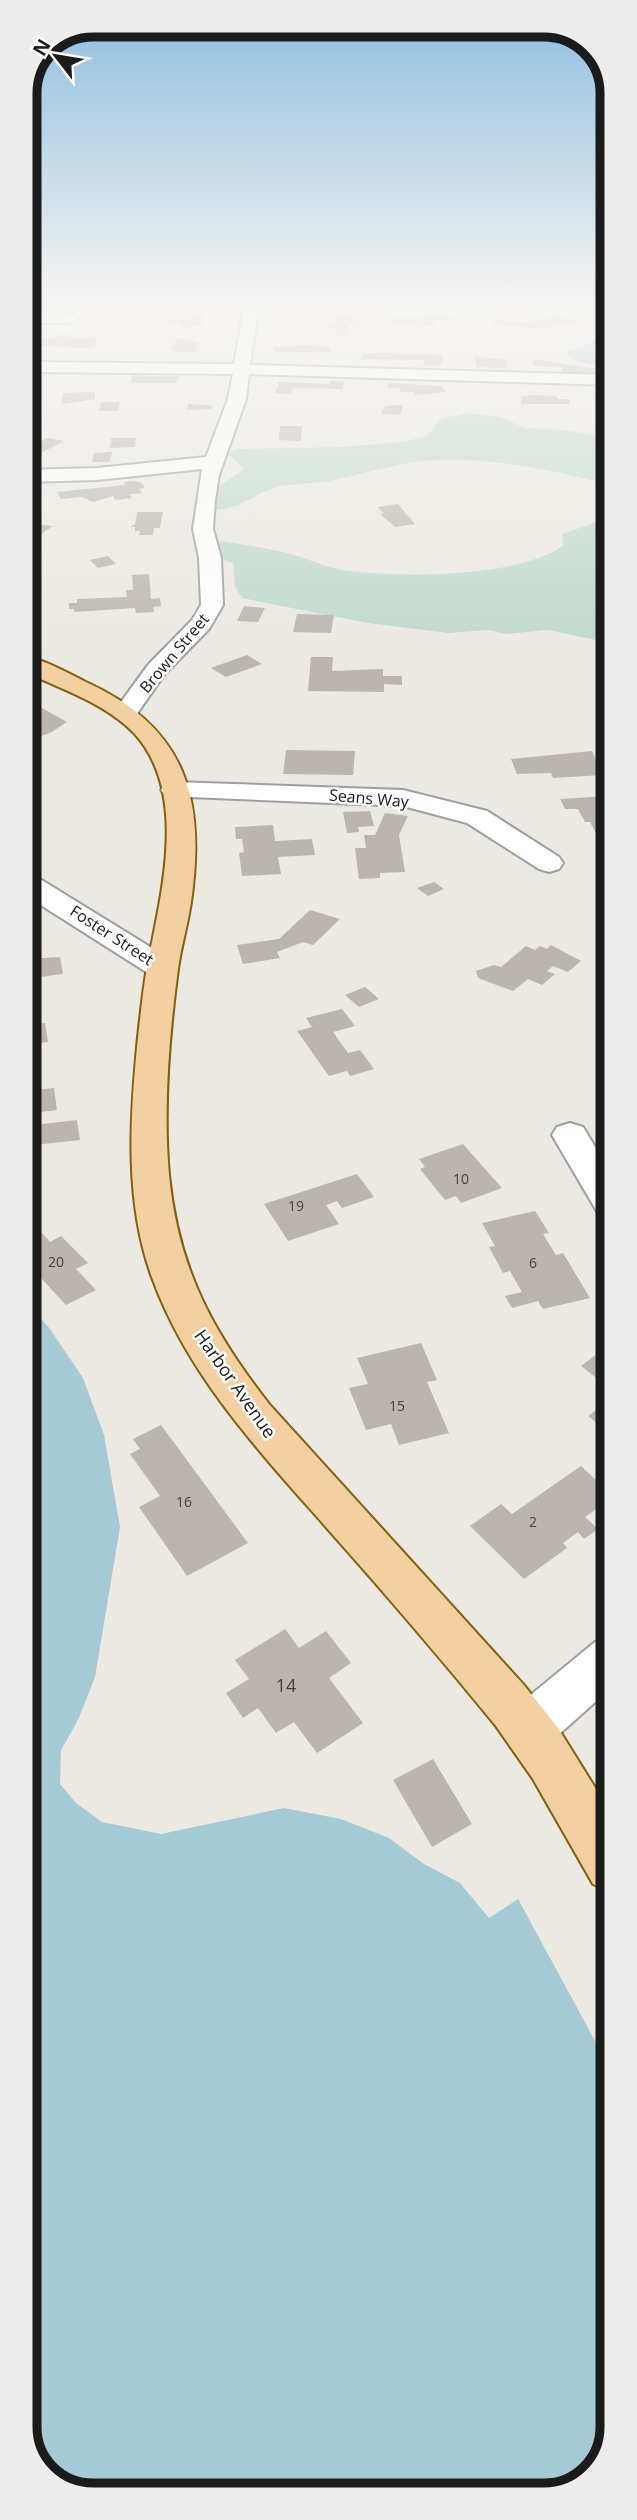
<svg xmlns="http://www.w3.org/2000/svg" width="637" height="2520" viewBox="0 0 637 2520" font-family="'Open Sans',sans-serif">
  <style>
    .wetland { fill: #c0d8ce }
    .water { fill: #a6cad5 }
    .building { fill: #bcb5af }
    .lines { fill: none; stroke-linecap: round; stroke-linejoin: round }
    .minor-casing { stroke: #9f9f9f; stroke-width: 4 }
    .major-casing { stroke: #845f0f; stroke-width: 4 }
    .minor { fill: #fff; fill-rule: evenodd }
    .major { fill: #f2d0a1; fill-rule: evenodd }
    .labels { text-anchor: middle; stroke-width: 5; stroke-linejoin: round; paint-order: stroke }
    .number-label { font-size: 14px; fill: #434240 }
    .far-street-label { font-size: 16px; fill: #1b1b1b; stroke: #fff }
    .street-label { font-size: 18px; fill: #1b1b1b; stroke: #fff }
    .near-number-label { font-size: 18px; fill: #434240 }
    .rim { fill: none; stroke: #1b1b1b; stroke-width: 9 }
  </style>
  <rect width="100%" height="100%" fill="#ece9e2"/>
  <path class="wetland" d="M418,302H611V317C587,304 491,304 461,307C439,309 418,317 396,311Z
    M467,413L500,417L525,428L564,430L611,438V485C552,470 484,455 422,461C390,465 360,475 329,481C313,483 297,484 281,486C256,490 227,522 203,504L222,484L244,469L228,454L237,449L342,447L403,442L427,436L441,419Z
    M611,517L612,639L596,640L548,630L505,634L488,630L448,633L368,623L242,598L235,586L233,563L216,557L214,543L222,541C248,546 276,549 301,557C315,562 328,567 342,570C397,578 517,578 563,546L562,534Z"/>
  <path class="water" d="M598,340L611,341V369L576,361L565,353Z
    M25,1300L50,1329L83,1378L104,1435L120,1527L95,1677L78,1720L61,1750L60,1784L76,1803L102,1822L161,1834L284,1808L341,1819L389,1838L424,1864L460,1883L489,1918L518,1899L612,2072V2427L596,2472L557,2494L85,2495L48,2478L26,2440Z"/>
  <path class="building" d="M435,313L459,318L452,322L438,320L432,321L437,325L416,327L387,321L393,318H422Z
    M556,314L580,321L538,329L490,324L495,319L526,323Z
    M192,315H203V325L181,328V324L169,325L170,319H192Z
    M333,315H355V322L363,323L348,325L349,335H337L336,328H328L327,325H335Z
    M57,335H71L70,338H97L94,347L83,348L25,344V339L55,338Z
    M177,338L199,342L195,352L170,351Z
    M301,345L329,346L331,352H274L273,347Z
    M382,353L443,355L441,366L424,365L425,360L361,359L363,354Z
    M475,356L507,360V368L476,367Z
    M533,359L597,369L598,373H562V367L533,366Z
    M132,375L155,376H180L175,383H131Z
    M331,381L344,382L342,389L293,388L291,394L275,393L279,382L330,384Z
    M388,383L441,386L446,392L414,395V392H400V388H388Z
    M95,392V399L62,404L63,393Z
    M531,395L557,396L558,399H569L570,404H521V397Z
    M101,402H120L118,411H99Z
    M188,404L212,405V409L187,410Z
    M396,405H403L400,415L381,414L385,406Z
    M280,426H302L301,441L279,440Z
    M47,438L64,441L41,453L25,450Z
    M111,438H136L135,447L110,448Z
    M112,452L110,462H92L94,453Z
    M134,481L142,483L145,488L139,489L142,493L129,494L132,498L115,500L113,496L93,502L82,497L61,499L57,492L125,485L124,482Z
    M398,504L415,524L395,527L380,514H384L378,507Z
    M137,512H163L160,528H154L153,535H139L140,531H135V527H130L135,524Z
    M25,523L53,526L25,545Z
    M108,556L116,564L98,568L90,560Z
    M149,574L151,599L160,598L161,606L153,607L154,612L136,613L135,608L74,612V609H69V603H77V599L127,597L126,590H133L132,575Z
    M244,606L265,608L258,622L237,621Z
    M297,614L334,615L331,633L293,632Z
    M247,655L262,664L226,677L211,668Z
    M311,657H333L332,671L383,669V676H402V685L384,684V692L308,691Z
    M33,703L67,722L50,733L25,741V707Z
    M286,750L355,751L353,775L283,774Z
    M592,751L603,775L553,778L551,773L517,774L511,759Z
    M608,796L612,803V842L601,843L590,822H585L578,809H565L560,799Z
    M370,811L374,826L358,827L359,832L347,833L343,812Z
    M385,813L408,816L399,835L405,872L380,873V878L359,879L355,848H366L364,835H375Z
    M273,825L275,841L312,839L315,855L278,857L281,874L242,876L239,853L244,852L242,839H236L235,827Z
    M434,882L444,889L428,896L417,888Z
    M310,910L340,919L313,945L303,942L277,952L280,958L243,964L237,945L279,939Z
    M551,945L581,961L568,972L553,966L547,971L555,974L542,985L528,979L513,991L478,978L476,971L494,965L501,967L526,946L535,950L540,946L547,949Z
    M60,957L63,974L25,979V959Z
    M365,987L379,999L359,1007L345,995Z
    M342,1009L355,1026L333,1032L348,1053L360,1050L374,1069L350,1076L347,1071L329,1076L297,1031L312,1027L306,1018Z
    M45,1023L48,1042L25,1045V1025Z
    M54,1088L57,1110L25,1114V1091Z
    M77,1120L80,1140L25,1146V1126Z
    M463,1144L502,1188L461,1203L456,1196L445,1200L420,1169L425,1167L419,1159Z
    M357,1174L374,1197L342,1208L337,1201L326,1205L339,1224L288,1241L264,1204Z
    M535,1211L549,1233L543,1234L556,1255L563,1253L590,1298L543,1309L538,1301L512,1308L505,1296L522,1292L510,1271L503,1273L489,1247L495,1246L482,1223Z
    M31,1221L50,1242L61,1236L88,1263L76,1269L96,1290L66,1305L25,1261V1224Z
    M421,1343L437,1380L427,1382L449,1433L399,1445L391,1424L366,1430L349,1388L368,1384L357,1358Z
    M609,1345L612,1347V1390L581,1366Z
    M612,1398V1436L588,1416Z
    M161,1425L248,1543L187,1576L139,1507L160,1496L130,1454L140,1449L133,1439Z
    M581,1466L612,1495V1498L585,1517L598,1529L584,1539L578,1532L563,1543L567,1548L524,1579L470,1526L501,1504L512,1514Z
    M285,1629L299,1648L326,1631L351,1663L329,1678L363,1723L317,1753L294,1722L276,1733L258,1708L243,1718L226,1693L249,1679L235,1660Z
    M433,1759L472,1824L432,1847L393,1780Z"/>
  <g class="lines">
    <g class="minor-casing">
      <path id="minor" d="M245,302H259L250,365L611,375V385L249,374L246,399L219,475L215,500L213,529L221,558L223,605L209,629L164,675L134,718H116L113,713L148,665L192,620L201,605L199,558L193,529L202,469L97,480L25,482V470L97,468L206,457L228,399L233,374L25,372V362L234,364Z
        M25,313H69L77,318L69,323H25Z
        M174,782L403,790L487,811L559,857L563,863L559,869L549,872L539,869L467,823L403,806L165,796L161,790L165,784Z
        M25,873L35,876L173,961L178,968L173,975L162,977L151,975L25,895Z
        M570,1123L583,1127L612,1175V1219L599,1215L552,1135L557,1127Z
        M612,1635V1687L546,1746L528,1752L510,1746L503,1729L510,1712L595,1642Z"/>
    </g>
    <g class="major-casing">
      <path id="major" d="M25,656C47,661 68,673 88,683C186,728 206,799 191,902C188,924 181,946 178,969C169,1036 163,1107 169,1175C178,1268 212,1331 269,1404L523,1684L558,1728L612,1815V1892L593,1884L533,1779L496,1726C443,1661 388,1597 333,1535C264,1456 190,1380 153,1280C124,1204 130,1117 138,1037C141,1013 143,987 148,963C161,893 189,793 134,733C105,703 61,689 25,672Z"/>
    </g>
    <use href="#minor" class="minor"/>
    <use href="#major" class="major"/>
  </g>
  <linearGradient id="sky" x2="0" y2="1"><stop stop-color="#8dbde0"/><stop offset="0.46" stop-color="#f6f5f2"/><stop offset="1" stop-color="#f6f5f2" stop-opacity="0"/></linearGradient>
  <rect width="637" height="655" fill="url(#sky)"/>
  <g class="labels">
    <g class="number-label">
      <text x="461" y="1184">10</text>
      <text x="296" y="1211">19</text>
      <text x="56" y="1267">20</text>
      <text x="533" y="1268">6</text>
      <text x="397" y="1411">15</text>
      <text x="184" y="1507">16</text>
      <text x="533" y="1527">2</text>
    </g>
    <g class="far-street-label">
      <text transform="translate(174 653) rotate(-50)" y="6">Brown Street</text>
      <text transform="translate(369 798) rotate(5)" y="6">Seans Way</text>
      <text transform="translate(112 935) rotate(33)" y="6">Foster Street</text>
    </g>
    <g class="street-label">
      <text transform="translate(235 1384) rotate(55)" y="6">Harbor Avenue</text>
    </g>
    <g class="near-number-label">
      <text x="286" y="1692">14</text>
    </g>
  </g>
  <path d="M0 0H637V2520H0ZM93 37H544A56 56 0 0 1 600 93V2427A56 56 0 0 1 544 2483H93A56 56 0 0 1 37 2427V93A56 56 0 0 1 93 37Z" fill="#ededed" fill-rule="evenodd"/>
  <path class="rim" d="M93 37H544A56 56 0 0 1 600 93V2427A56 56 0 0 1 544 2483H93A56 56 0 0 1 37 2427V93A56 56 0 0 1 93 37Z"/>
  <g transform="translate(56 56) rotate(301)" stroke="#ffffff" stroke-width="5" paint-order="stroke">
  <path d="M0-5L12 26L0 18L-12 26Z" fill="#1b1b1b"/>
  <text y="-10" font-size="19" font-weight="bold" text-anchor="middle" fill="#1b1b1b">N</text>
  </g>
</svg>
